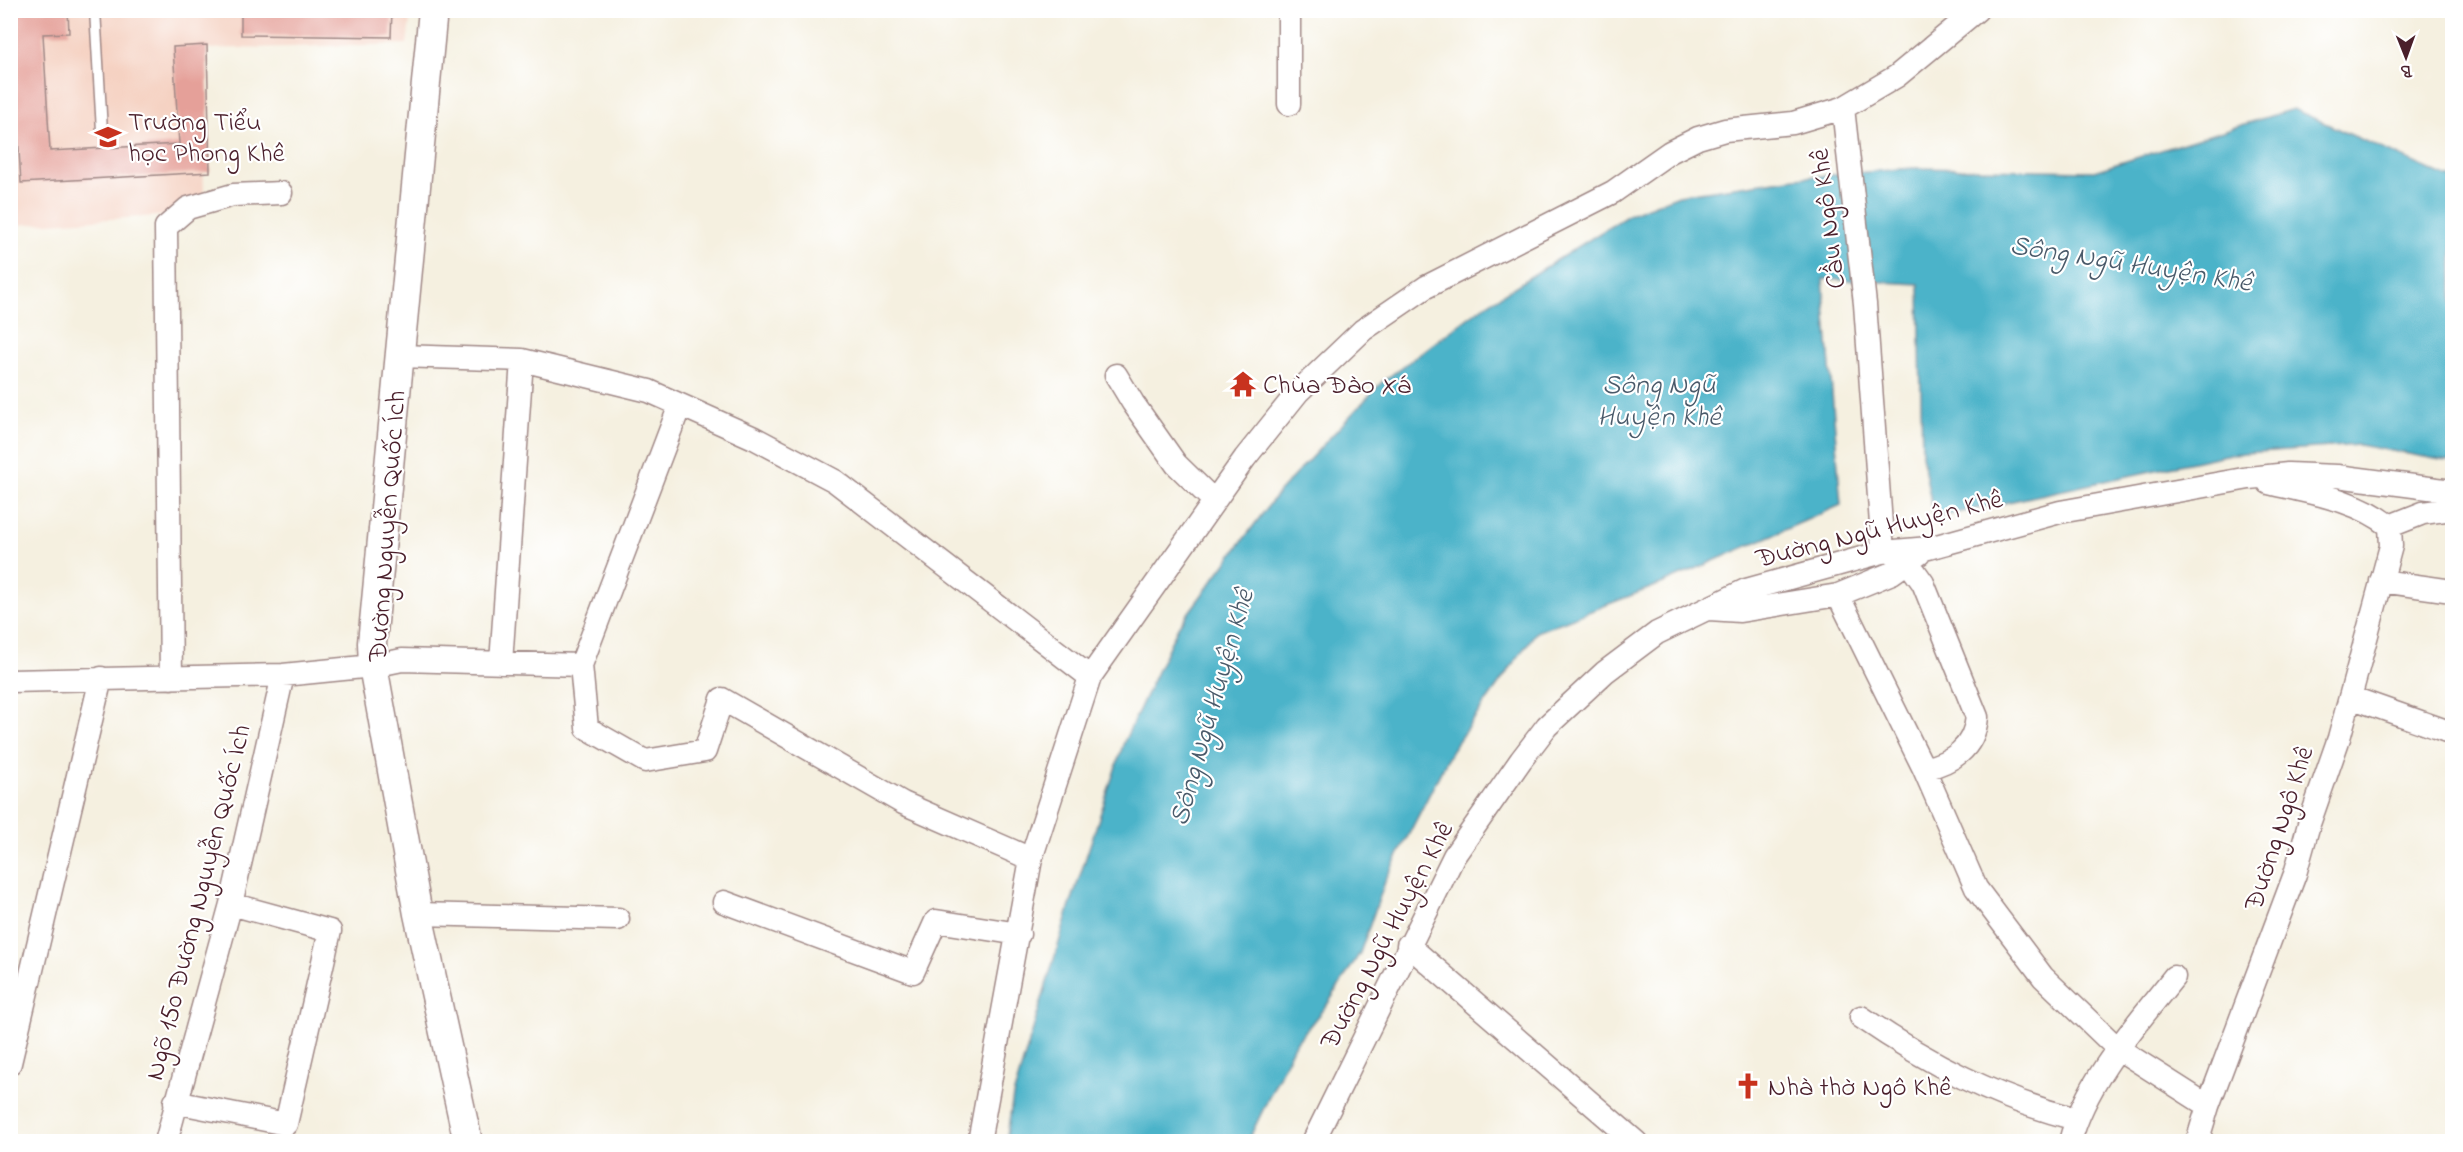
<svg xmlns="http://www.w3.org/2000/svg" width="2463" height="1152" viewBox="0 0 2463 1152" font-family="'Indie Flower',sans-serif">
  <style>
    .built { fill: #f5d2c2 }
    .water { fill: #4bb3c9; stroke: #4a697a; stroke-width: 1.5 }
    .building { fill: #e5a099 }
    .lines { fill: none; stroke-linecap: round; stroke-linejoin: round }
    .service-casing { stroke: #a08886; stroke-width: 13 }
    .minor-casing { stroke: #a08886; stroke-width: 25 }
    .tertiary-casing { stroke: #a08886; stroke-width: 31 }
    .service { stroke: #fff; stroke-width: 10 }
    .minor { stroke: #fff; stroke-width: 22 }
    .tertiary { stroke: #fff; stroke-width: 28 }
    .labels { text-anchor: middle; stroke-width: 4.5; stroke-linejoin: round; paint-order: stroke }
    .poi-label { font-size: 27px; fill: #4a1f2b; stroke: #fff; text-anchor: start }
    .street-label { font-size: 27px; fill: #4a1f2b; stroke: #fff }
    .water-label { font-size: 28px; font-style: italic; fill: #4a5a6a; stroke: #fff }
  </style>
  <rect width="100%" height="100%" fill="#fff"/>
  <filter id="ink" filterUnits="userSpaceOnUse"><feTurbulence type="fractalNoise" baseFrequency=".0167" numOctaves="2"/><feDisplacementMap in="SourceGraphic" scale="12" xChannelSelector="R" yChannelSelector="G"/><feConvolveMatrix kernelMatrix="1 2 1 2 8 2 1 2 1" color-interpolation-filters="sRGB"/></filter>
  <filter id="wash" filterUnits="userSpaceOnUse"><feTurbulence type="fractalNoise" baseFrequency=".008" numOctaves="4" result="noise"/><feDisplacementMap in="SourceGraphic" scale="24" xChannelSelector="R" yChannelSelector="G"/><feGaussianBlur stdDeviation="1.35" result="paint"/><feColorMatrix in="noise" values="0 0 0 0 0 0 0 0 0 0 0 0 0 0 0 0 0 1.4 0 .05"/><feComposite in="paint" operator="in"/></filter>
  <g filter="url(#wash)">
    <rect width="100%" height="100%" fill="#f5f0e0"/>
    <path class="built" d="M10,11H411L407,44L202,49L204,213L17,225Z"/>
    <path class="water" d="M2293,109L2446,177L2452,178V462L2359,445L2230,454L1934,518L1922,455L1919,284L1823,279L1841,505L1661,584L1536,632L1453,748L1386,879L1360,953L1329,1002L1294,1045L1248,1141L1006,1142L1013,1096L1069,909L1124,742L1178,627L1278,493L1382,382L1484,306L1630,214L1679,195L1796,178L1914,168L2094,171Z"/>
    <g id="blocks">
      <path class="building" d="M13,10H68L69,33L43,34L50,151L179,144L173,47L207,45L210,172L21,183L13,52H15Z
        M241,10H392L391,37L241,35Z"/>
    </g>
  </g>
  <g filter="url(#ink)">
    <use href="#blocks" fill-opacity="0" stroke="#a08886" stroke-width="1.5"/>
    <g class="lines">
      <g class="service-casing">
        <path id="service" d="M95,10L102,131"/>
      </g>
      <g class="minor-casing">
        <path id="minor" d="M1289,104V10
          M1843,108L1865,304L1883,552
          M399,356L522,360L649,391L754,438L835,481L1090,677
          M1116,375L1133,403L1176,464L1214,501
          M2269,483C2310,493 2356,499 2390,526
          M1908,562L1923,583L1977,717C1974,749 1952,762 1924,769
          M2381,581L2452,591
          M1838,595L1924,769L1976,888L2043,977L2117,1048L2208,1106
          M1709,609L1740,611L1838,595L1892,573L1919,554
          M501,663L522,360
          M581,665L680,405
          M171,678L166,227L188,208L233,195L281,193
          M10,681L283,675L373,666L402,660L581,665L587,728L645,761L705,751L722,699L903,803L1031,859
          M2350,697L2452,733
          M724,902L913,972L936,921L1019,934
          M418,914L618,919
          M1408,945L1636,1142
          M1861,1017C1928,1063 1996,1099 2076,1119
          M10,1063L101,678
          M175,1102L286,1124L330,931L231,904
          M166,1142L231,904L283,675
          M979,1142L1031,859L1090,677L1245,458L1298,392L1363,330L1426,287L1613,192L1670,152L1698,138L1725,130L1793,123L1843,108L1897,76L1977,10
          M1313,1142L1454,856L1521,760L1547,726L1605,672L1657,633L1746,590L1883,552L1929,548L2060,512L2249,478L2288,474L2337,476L2452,491
          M2070,1142C2085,1082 2136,1025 2174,977
          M2197,1142L2208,1106L2295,874L2309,824L2339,738L2391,546L2390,526L2423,513L2452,509"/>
      </g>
      <g class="tertiary-casing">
        <path id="tertiary" d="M433,10L372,643L373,666L418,914L468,1142"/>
      </g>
      <use href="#service" class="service"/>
      <use href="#minor" class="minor"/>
      <use href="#tertiary" class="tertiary"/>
    </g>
  </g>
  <defs>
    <g id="school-bare" transform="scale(2.07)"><path d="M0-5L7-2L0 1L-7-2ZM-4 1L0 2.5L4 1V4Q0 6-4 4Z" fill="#c8321e" stroke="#fff" stroke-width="2.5" paint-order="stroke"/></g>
    <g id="temple-bare" transform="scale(2.07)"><path d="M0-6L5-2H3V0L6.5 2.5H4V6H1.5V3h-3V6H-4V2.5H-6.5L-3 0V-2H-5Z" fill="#c8321e" stroke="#fff" stroke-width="2.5" paint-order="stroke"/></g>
    <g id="church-bare" transform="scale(2.07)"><path d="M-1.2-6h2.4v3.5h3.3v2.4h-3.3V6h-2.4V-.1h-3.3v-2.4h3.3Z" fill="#c8321e" stroke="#fff" stroke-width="2.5" paint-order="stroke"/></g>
  </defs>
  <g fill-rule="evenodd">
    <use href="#school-bare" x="108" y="137"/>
    <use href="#temple-bare" x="1243" y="384"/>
    <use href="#church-bare" x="1748" y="1086"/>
  </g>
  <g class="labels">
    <g class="poi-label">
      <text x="128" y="130">Trường Tiểu<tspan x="128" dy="31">học Phong Khê</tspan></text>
      <text x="1263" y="393">Chùa Đào Xá</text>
      <text x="1768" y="1095">Nhà thờ Ngô Khê</text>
    </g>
    <g class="street-label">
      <text transform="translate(1827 219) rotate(-97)" y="9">Cầu Ngô Khê</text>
      <text transform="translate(386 526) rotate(-86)" y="9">Đường Nguyễn Quốc Ích</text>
      <text transform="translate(1879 528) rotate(-14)" y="9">Đường Ngũ Huyện Khê</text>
      <text transform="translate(2278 828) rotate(-72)" y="9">Đường Ngô Khê</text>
      <text transform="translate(197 902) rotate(-76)" y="9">Ngõ 150 Đường Nguyễn Quốc Ích</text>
      <text transform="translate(1386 935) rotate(-62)" y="9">Đường Ngũ Huyện Khê</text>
    </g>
    <g class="water-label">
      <text transform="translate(2131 262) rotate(9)" y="10">Sông Ngũ Huyện Khê</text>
      <text x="1659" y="393">Sông Ngũ<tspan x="1659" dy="32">Huyện Khê</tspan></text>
      <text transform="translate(1210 707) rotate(-74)" y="10">Sông Ngũ Huyện Khê</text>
    </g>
  </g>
  <rect width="2463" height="1152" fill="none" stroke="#fff" stroke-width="36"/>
  <g transform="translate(2406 57) rotate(179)" stroke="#ffffff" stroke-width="4.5" paint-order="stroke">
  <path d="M0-4.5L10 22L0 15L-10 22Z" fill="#4a1f2b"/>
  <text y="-9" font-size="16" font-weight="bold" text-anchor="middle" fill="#4a1f2b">B</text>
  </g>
</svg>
